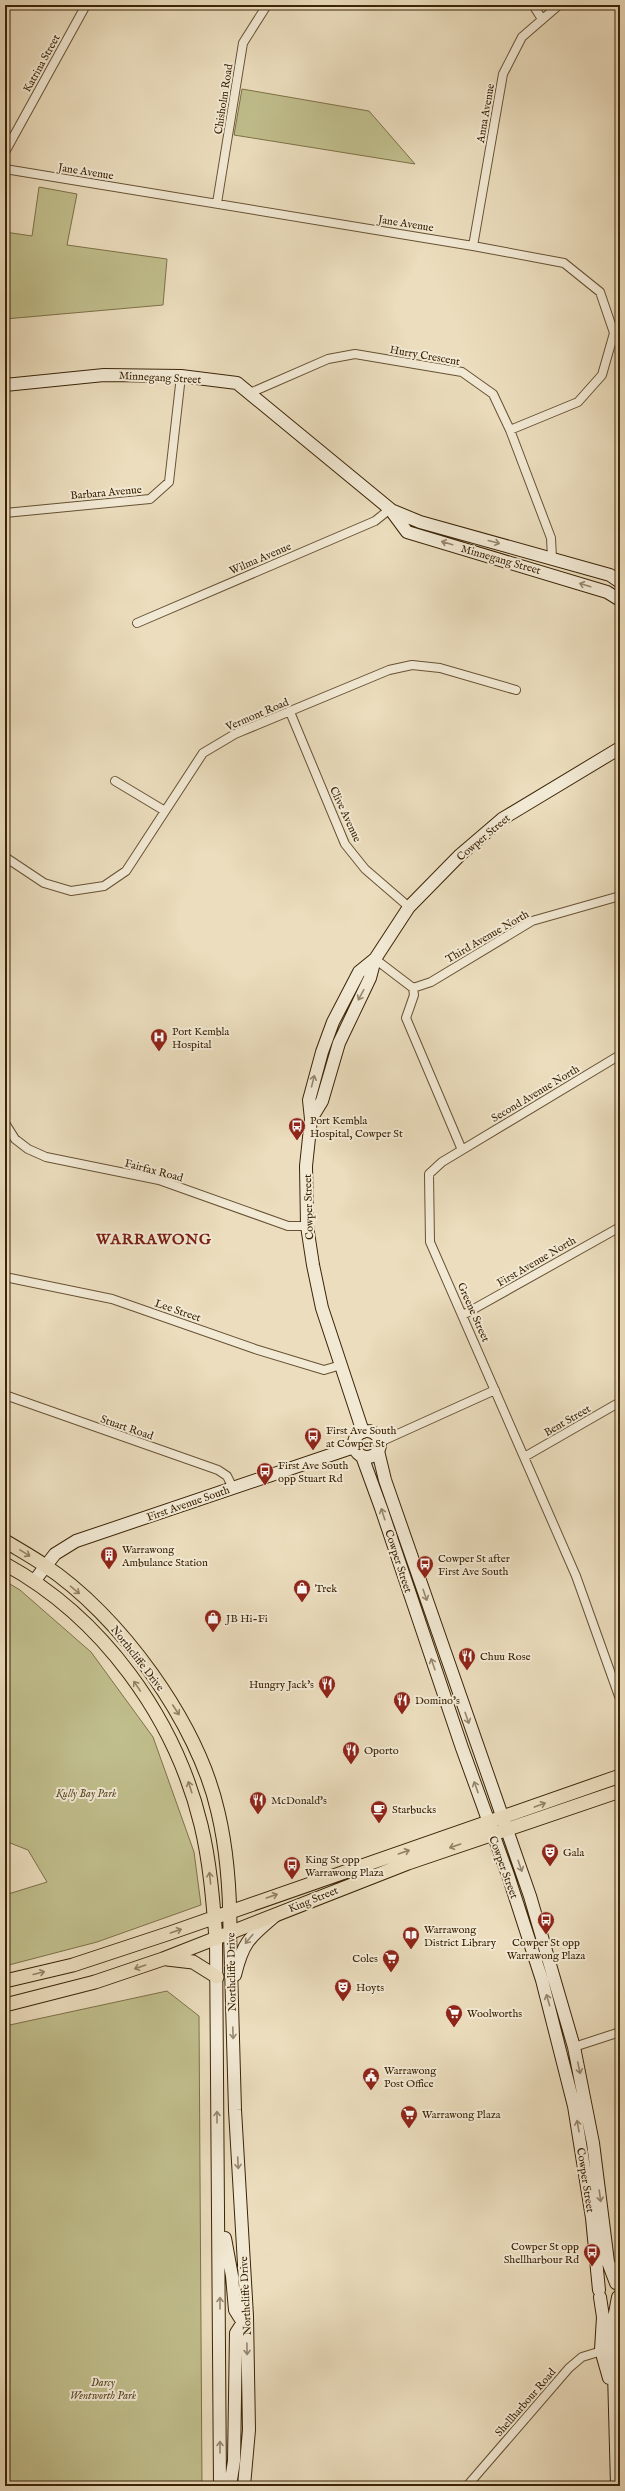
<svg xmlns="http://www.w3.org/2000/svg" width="625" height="2491" viewBox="0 0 625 2491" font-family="'IM FELL English',serif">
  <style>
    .green { fill: #c0be8c; stroke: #7e7149 }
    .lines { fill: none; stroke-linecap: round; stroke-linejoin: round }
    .street-casing { stroke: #675234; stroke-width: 10 }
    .secondary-casing { stroke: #3b2406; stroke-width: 14 }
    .primary-casing { stroke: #3b2406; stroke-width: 15 }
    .street { stroke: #f2e9d4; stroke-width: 8 }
    .secondary { stroke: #f2e9d4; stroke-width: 12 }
    .primary { stroke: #ebddbd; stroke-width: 13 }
    .oneway { stroke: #96866d }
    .oneway2 { stroke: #938062 }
    .labels { text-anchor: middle; stroke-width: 4; stroke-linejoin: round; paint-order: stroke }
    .street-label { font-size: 11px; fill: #3b2406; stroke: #f2e9d4 }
    .poi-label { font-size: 11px; fill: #3b2406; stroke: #f2e9d4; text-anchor: start }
    .park-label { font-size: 11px; font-style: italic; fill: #5c4a28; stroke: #f2e9d4 }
    .district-label { font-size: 15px; font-weight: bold; letter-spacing: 1px; fill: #7a1f14; stroke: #f2e9d4 }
  </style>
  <rect width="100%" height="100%" fill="#ebddbd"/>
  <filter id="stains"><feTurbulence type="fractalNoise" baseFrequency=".005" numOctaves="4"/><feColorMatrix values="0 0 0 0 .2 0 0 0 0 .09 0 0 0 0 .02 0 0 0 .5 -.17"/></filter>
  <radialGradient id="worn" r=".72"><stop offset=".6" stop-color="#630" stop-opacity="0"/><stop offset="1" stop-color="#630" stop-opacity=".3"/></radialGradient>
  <path class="green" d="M242,89L369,111L415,164L234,135Z
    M39,187L77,194L67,245L167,259L163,305L5,319V232L32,236Z
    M5,1581L20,1590L91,1652L153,1737L194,1852L201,1905L97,1942L5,1966V1895L47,1882L28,1850L5,1841Z
    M167,1991L199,2016L202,2486H5V2026Z"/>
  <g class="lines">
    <g class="street-casing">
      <path id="street" d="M533,5L542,19
        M5,152L86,5
        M5,169L473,246L564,263L600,292L614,333L602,375L578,402L510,430
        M217,203L243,43L267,5
        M473,246L503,74L522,37L559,5
        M250,393L328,359L355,354L462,372L493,394L510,430L551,538L552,558
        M5,513L150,499L169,482L181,376
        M137,623L375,521L390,509
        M290,712L345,844L365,869L409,907
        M115,781L165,811
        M5,857L44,883L71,891L104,886L126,871L203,753L235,734L389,670L412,665L440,668L516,690
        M375,959L413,988L414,995L406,1018L462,1150L442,1162L429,1174L430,1242L576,1576L620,1699
        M413,988L431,982L532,921L620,896
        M5,1123L15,1139L28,1149L46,1157L159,1180L288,1226H307
        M462,1150L620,1055
        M5,1277L112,1299L255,1349L324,1370L341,1365
        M463,1315L620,1227
        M5,1395L218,1470L227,1476L233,1488
        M380,1442L495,1390
        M526,1456L620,1402
        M574,2047L620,2032
        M467,2486L569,2368L582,2357L605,2350"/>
    </g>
    <g class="secondary-casing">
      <path id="secondary" d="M5,385L104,375L181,376L237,383L390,509L407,532L607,592L620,600
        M391,510L420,522L610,575L620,582
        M311,1119L322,1101L339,1043L370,978L375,959L409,907L460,855L502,819L620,748
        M354 1444a13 13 0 1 1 26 0a13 13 0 1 1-26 0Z
        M363,1432L322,1308L313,1265L307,1226L306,1166L311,1119L309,1100L322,1052L333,1022L359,972L375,959
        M378,1451L385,1480L530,1896L574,2047L593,2143L608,2262L616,2283
        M362,1456L381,1508L462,1748L508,1875L542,1980L574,2106L592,2218L599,2290
        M35,1580L55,1554L76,1541L354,1447
        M230,1932L235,2110L247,2316L249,2430L244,2486
        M216,1939L220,2486
        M235,1975C243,1942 249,1938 275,1916
        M225,2238L232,2276L235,2310L247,2329
        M600,2297L603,2317L601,2350L609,2378
        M230,2486L234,2461L236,2333L247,2316
        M617,2486L614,2372L610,2340L618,2297"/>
    </g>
    <g class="primary-casing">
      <path id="primary" d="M5,1541C18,1549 31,1556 44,1565C120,1615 198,1723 218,1812C227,1850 230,1892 230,1932
        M5,1564C102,1617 175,1717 201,1825C210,1862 213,1901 216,1939
        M167,1959L193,1962L217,1977
        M5,1981L73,1965L170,1933L620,1776
        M5,2005L95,1982L163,1959L408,1863L620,1791"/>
    </g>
    <use href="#street" class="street"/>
    <use href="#secondary" class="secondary"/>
    <use href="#primary" class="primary"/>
  </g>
  <defs><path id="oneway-shaft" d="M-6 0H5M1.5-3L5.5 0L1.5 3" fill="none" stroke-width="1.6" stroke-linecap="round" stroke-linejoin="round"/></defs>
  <g class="oneway">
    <use href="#oneway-shaft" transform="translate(494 542) rotate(15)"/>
    <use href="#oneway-shaft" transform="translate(447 543) rotate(-164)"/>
    <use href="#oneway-shaft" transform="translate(585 585) rotate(-163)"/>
    <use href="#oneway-shaft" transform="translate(361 995) rotate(118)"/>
    <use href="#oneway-shaft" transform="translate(313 1081) rotate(-76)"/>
    <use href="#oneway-shaft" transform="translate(383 1514) rotate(-108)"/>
    <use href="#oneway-shaft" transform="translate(425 1595) rotate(71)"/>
    <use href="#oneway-shaft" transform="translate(433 1664) rotate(-109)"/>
    <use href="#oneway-shaft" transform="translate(467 1718) rotate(71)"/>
    <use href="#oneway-shaft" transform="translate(476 1787) rotate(-110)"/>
    <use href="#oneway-shaft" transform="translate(520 1866) rotate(71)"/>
    <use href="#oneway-shaft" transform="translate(249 1939) rotate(130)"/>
    <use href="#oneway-shaft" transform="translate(548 2000) rotate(-106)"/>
    <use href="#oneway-shaft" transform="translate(233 2033) rotate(88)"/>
    <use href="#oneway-shaft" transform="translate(579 2068) rotate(78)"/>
    <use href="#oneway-shaft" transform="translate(217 2117) rotate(-90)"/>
    <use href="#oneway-shaft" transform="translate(578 2126) rotate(-100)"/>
    <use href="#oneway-shaft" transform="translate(238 2163) rotate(87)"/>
    <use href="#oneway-shaft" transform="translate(600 2196) rotate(82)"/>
    <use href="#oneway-shaft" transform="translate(220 2303) rotate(-90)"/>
    <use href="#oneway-shaft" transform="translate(247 2349) rotate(89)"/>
    <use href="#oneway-shaft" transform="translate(220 2447) rotate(-90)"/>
  </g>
  <g class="oneway2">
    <use href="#oneway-shaft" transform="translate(25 1553) rotate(31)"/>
    <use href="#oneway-shaft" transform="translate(75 1590) rotate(40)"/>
    <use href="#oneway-shaft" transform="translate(137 1686) rotate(-124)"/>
    <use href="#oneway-shaft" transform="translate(176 1710) rotate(57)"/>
    <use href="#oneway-shaft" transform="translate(190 1787) rotate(-108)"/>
    <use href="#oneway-shaft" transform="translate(540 1805) rotate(-20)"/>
    <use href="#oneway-shaft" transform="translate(455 1846) rotate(161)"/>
    <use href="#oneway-shaft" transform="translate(404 1852) rotate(-19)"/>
    <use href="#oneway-shaft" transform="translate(210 1878) rotate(-96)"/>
    <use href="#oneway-shaft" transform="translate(272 1896) rotate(-19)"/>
    <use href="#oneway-shaft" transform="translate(176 1931) rotate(-19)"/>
    <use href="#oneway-shaft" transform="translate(140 1967) rotate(161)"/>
    <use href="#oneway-shaft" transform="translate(39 1973) rotate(-14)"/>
  </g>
  <defs>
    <g id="hospital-pin" transform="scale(0.9)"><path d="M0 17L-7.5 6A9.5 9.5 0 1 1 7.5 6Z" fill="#8f2418" stroke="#f2e9d4"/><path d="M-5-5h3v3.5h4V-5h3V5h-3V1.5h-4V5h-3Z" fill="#fff"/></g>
    <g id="bus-pin" transform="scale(0.9)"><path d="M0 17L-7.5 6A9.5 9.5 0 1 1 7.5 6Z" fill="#8f2418" stroke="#f2e9d4"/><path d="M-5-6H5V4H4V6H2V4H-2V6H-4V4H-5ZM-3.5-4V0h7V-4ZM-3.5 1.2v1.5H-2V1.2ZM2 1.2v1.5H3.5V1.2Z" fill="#fff"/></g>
    <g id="building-pin" transform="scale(0.9)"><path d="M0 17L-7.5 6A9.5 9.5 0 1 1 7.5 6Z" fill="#8f2418" stroke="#f2e9d4"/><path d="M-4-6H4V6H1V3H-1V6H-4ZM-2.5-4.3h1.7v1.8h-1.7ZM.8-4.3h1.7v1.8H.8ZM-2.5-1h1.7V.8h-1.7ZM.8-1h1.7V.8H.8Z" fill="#fff"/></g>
    <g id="shop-pin" transform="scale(0.9)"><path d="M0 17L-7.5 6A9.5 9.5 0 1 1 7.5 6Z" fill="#8f2418" stroke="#f2e9d4"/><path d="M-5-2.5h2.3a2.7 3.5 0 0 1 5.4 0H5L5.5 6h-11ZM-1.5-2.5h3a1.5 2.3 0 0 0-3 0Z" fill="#fff"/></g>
    <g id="restaurant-pin" transform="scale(0.9)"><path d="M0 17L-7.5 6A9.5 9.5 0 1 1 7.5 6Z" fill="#8f2418" stroke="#f2e9d4"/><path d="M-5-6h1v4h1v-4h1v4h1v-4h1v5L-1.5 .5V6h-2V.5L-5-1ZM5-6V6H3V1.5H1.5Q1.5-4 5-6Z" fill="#fff"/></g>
    <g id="cafe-pin" transform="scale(0.9)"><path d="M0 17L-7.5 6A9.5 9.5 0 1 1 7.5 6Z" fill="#8f2418" stroke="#f2e9d4"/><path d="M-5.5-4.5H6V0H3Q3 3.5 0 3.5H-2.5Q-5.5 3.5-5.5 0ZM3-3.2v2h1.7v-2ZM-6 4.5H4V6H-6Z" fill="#fff"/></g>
    <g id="theatre-pin" transform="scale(0.9)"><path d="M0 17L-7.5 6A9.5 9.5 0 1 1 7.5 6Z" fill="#8f2418" stroke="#f2e9d4"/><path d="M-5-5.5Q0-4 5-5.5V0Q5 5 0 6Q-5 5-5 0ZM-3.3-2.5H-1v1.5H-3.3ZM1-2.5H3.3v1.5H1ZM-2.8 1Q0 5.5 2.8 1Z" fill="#fff"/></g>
    <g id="library-pin" transform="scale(0.9)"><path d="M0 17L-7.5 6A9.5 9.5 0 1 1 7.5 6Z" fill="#8f2418" stroke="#f2e9d4"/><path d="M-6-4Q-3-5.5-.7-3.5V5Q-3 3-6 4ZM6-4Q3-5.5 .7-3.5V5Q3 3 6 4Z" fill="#fff"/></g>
    <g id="supermarket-pin" transform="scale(0.9)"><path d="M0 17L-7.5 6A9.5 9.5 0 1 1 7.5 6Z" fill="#8f2418" stroke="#f2e9d4"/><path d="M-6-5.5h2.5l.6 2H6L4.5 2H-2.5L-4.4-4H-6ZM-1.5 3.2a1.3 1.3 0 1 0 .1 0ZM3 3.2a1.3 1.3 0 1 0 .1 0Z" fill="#fff"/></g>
    <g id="civic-pin" transform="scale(0.9)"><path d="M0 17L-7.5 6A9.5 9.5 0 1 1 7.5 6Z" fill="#8f2418" stroke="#f2e9d4"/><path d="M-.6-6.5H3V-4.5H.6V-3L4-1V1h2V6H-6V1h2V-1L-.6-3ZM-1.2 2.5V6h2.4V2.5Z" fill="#fff"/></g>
  </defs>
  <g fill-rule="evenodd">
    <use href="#hospital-pin" x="159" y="1037"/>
    <use href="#bus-pin" x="297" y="1126"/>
    <use href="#bus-pin" x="313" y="1436"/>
    <use href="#bus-pin" x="265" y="1471"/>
    <use href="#building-pin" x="109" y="1555"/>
    <use href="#bus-pin" x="425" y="1564"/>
    <use href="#shop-pin" x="302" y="1588"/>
    <use href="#shop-pin" x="213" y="1618"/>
    <use href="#restaurant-pin" x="467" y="1656"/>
    <use href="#restaurant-pin" x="327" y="1684"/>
    <use href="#restaurant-pin" x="402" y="1700"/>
    <use href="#restaurant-pin" x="351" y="1750"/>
    <use href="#restaurant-pin" x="258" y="1800"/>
    <use href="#cafe-pin" x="379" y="1809"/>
    <use href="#theatre-pin" x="550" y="1852"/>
    <use href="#bus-pin" x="292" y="1865"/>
    <use href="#bus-pin" x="546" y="1920"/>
    <use href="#library-pin" x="411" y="1935"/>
    <use href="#supermarket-pin" x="391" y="1958"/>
    <use href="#theatre-pin" x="343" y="1987"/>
    <use href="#supermarket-pin" x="454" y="2013"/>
    <use href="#civic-pin" x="371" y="2076"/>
    <use href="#supermarket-pin" x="409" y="2114"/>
    <use href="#bus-pin" x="592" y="2252"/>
  </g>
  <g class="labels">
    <g class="street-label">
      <text transform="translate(41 63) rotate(-61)" y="4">Katrina Street</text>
      <text transform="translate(223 99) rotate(-81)" y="4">Chisholm Road</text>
      <text transform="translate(485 113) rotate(-80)" y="4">Anna Avenue</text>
      <text transform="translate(86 171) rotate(9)" y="4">Jane Avenue</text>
      <text transform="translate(406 223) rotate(9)" y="4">Jane Avenue</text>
      <text transform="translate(425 355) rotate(10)" y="4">Hurry Crescent</text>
      <text transform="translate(160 377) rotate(3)" y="4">Minnegang Street</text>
      <text transform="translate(106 492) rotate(-5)" y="4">Barbara Avenue</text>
      <text transform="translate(260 558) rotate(-23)" y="4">Wilma Avenue</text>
      <text transform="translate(501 559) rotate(16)" y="4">Minnegang Street</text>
      <text transform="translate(257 714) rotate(-23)" y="4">Vermont Road</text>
      <text transform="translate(346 814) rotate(65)" y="4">Clive Avenue</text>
      <text transform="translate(483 837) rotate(-40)" y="4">Cowper Street</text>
      <text transform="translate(487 936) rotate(-30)" y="4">Third Avenue North</text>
      <text transform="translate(535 1093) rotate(-31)" y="4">Second Avenue North</text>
      <text transform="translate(154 1170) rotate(15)" y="4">Fairfax Road</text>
      <text transform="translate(308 1207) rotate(-92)" y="4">Cowper Street</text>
      <text transform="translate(536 1261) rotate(-30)" y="4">First Avenue North</text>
      <text transform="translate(178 1310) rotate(19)" y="4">Lee Street</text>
      <text transform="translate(474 1312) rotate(66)" y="4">Greene Street</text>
      <text transform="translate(567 1420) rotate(-30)" y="4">Bent Street</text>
      <text transform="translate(127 1427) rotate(19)" y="4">Stuart Road</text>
      <text transform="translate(188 1503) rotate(-19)" y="4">First Avenue South</text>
      <text transform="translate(399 1561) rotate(72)" y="4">Cowper Street</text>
      <text transform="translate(138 1658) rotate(52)" y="4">Northcliffe Drive</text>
      <text transform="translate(504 1867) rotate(70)" y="4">Cowper Street</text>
      <text transform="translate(313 1899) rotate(-22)" y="4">King Street</text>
      <text transform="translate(231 1972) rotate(-91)" y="4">Northcliffe Drive</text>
      <text transform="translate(586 2180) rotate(81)" y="4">Cowper Street</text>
      <text transform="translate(245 2296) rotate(-93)" y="4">Northcliffe Drive</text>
      <text transform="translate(525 2402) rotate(-49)" y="4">Shellharbour Road</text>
    </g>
    <g class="poi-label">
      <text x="172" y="1035">Port Kembla<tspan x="172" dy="13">Hospital</tspan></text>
      <text x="310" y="1124">Port Kembla<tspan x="310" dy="13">Hospital, Cowper St</tspan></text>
      <text x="326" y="1434">First Ave South<tspan x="326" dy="13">at Cowper St</tspan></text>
      <text x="278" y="1469">First Ave South<tspan x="278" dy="13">opp Stuart Rd</tspan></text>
      <text x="122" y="1553">Warrawong<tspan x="122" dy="13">Ambulance Station</tspan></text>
      <text x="438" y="1562">Cowper St after<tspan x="438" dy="13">First Ave South</tspan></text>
      <text x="315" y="1592">Trek</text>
      <text x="226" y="1622">JB Hi-Fi</text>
      <text x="480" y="1660">Chuu Rose</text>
      <text x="314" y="1688" text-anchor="end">Hungry Jack's</text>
      <text x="415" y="1704">Domino's</text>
      <text x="364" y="1754">Oporto</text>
      <text x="271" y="1804">McDonald's</text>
      <text x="392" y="1813">Starbucks</text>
      <text x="563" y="1856">Gala</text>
      <text x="305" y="1863">King St opp<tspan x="305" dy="13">Warrawong Plaza</tspan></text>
      <text x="424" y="1933">Warrawong<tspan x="424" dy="13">District Library</tspan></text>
      <text x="546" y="1946" text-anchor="middle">Cowper St opp<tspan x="546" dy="13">Warrawong Plaza</tspan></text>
      <text x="378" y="1962" text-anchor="end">Coles</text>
      <text x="356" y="1991">Hoyts</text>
      <text x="467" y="2017">Woolworths</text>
      <text x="384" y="2074">Warrawong<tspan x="384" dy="13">Post Office</tspan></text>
      <text x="422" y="2118">Warrawong Plaza</text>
      <text x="579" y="2250" text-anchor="end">Cowper St opp<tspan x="579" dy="13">Shellharbour Rd</tspan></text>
    </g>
    <g class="park-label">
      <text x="86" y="1797">Kully Bay Park</text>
      <text x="103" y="2386">Darcy<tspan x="103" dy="13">Wentworth Park</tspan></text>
    </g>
    <g class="district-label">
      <text x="154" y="1244">WARRAWONG</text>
    </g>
  </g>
  <rect width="625" height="2491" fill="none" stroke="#ebddbd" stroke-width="20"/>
  <rect x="6" y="6" width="613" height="2479" fill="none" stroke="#3b2406" stroke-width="2"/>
  <rect x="10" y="10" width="605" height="2471" fill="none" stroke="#3b2406"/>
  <rect width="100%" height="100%" filter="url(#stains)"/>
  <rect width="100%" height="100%" fill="url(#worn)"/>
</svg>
